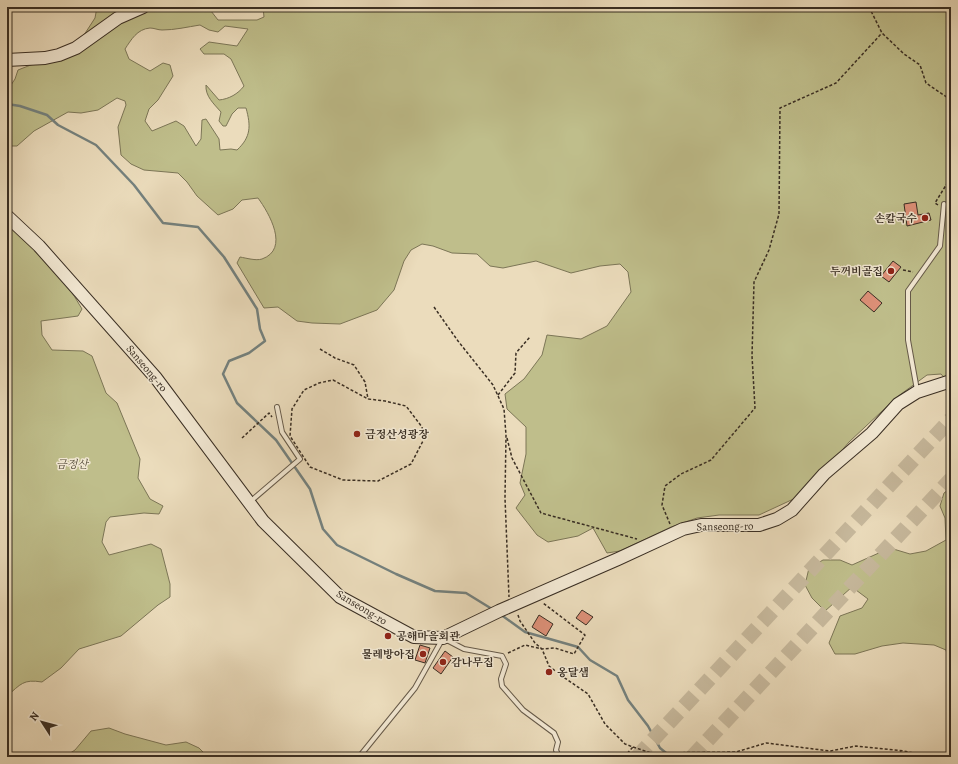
<svg xmlns="http://www.w3.org/2000/svg" width="958" height="764" viewBox="0 0 958 764" font-family="Alegreya,'Noto Serif KR',serif">
  <style>
    .green { fill: #bfbe8b; stroke: #7c7657; fill-rule: evenodd }
    .lines { fill: none; stroke-linecap: round; stroke-linejoin: round }
    .stream { stroke: #74817e; stroke-width: 2.5 }
    .building { fill: #dd9078; stroke: #392e23 }
    .highway-tunnel { stroke: #c7b99d; stroke-width: 15; stroke-dasharray: 15 8; stroke-linecap: butt }
    .lane-casing { stroke: #665a49; stroke-width: 6 }
    .secondary-casing { stroke: #392e23; stroke-width: 14 }
    .path { stroke: #392e23; stroke-width: 1.5; stroke-dasharray: 3 2; stroke-linecap: butt }
    .lane { stroke: #f2e8d3; stroke-width: 4 }
    .secondary { stroke: #f2e8d3; stroke-width: 12 }
    .poi-dot { fill: #8f2418; stroke: #f2e8d3; stroke-width: 1.5 }
    .labels { text-anchor: middle; stroke-width: 3; stroke-linejoin: round; paint-order: stroke }
    .poi-label { font-size: 11px; font-weight: bold; fill: #392e23; stroke: #f2e8d3; text-anchor: start }
    .street-label { font-size: 11px; fill: #392e23; stroke: #f2e8d3 }
    .park-label { font-size: 11px; font-style: italic; fill: #544b38; stroke: #f2e8d3 }
  </style>
  <rect width="100%" height="100%" fill="#ebdcbc"/>
  <filter id="stains"><feTurbulence type="fractalNoise" baseFrequency=".005" numOctaves="4"/><feColorMatrix values="0 0 0 0 .2 0 0 0 0 .09 0 0 0 0 .02 0 0 0 .5 -.17"/></filter>
  <radialGradient id="worn" r=".72"><stop offset=".6" stop-color="#630" stop-opacity="0"/><stop offset="1" stop-color="#630" stop-opacity=".3"/></radialGradient>
  <path class="green" d="M97,7H211V11L218,20H257L264,17L263,7H951V380L947,381L941,374L927,375L897,397L849,442L822,474L800,496L759,515H719L697,518L671,527L620,551L607,553L593,528L578,536L548,542L537,535L516,508L525,495L520,483L526,454V427L507,409L505,394L524,379L542,355L547,335L581,339L607,326L631,292L628,272L620,264L600,266L571,273L536,261L503,268L490,266L477,254L452,253L433,246L422,244L411,250L404,261L394,290L377,310L340,324L312,323L297,321L278,307L264,308L237,263L240,257C246,258 256,261 262,259C290,249 269,213 258,198L242,200L233,209L218,215L197,196L187,182L178,173L144,170L131,164L121,155L118,127L126,105L125,101L117,98L98,110L81,113L68,112L34,131L17,146H7V91L15,79L18,70L46,59L71,55L95,18ZM200,25L209,30L218,32L225,26L248,29L237,46L209,42L200,49L204,54H224L231,59L244,86C238,94 229,99 219,100L206,85C205,96 214,104 221,112L219,121L223,126H226L232,114L238,108H246C251,126 251,137 237,150L231,149L220,150L219,139L206,119L202,120L201,139L196,146L184,126L176,121L152,131L145,121L149,109L158,100L173,76L170,65L163,63L150,71L129,59L125,49C131,40 137,29 150,28C154,28 158,30 162,30C175,30 187,27 200,25Z
    M7,221C35,247 63,275 82,309L78,316L41,321L42,335L52,350L83,351L92,356L106,393L117,403L140,459L138,478L150,499L163,506L159,514L144,513L110,517L106,522L102,542L109,555L151,544L161,549L170,584V597L158,605L121,636L79,649L61,668L42,682C23,679 21,684 7,696Z
    M951,488V671L946,650L934,645L903,643L882,646L855,654H835L829,643L840,616L862,608L868,599L852,587L825,611L812,598L805,585L809,568L823,560H840L852,565L890,548L910,554L926,551L946,540L945,518L940,506L944,493Z
    M109,728L125,734L166,745L186,742L199,748L208,757H64L75,750L91,731Z"/>
  <g class="lines">
    <path class="stream" d="M7,104L20,106L47,115L58,125L96,145L134,185L163,223L198,227L224,257L257,309L260,329L265,341L249,353L229,361L223,374L237,403L276,440L310,489L323,529L337,545L396,574L435,591L466,593L492,609
      M500,614L525,632L578,647L590,660L617,676L628,700L648,726L660,748L671,757"/>
  </g>
  <path class="building" d="M916,202L918,215L929,213L931,220L907,226L904,204Z
    M893,261L901,267L889,282L881,276Z
    M868,291L882,303L874,312L860,300Z
    M582,610L593,617L586,625L576,618Z
    M539,615L553,624L546,636L532,627Z
    M420,645L430,648L425,663L415,660Z
    M445,651L453,657L441,674L433,668Z"/>
  <g class="lines">
    <path class="highway-tunnel" d="M637,757L951,419
      M692,757L951,479"/>
    <g class="lane-casing">
      <path id="lane" d="M917,390L908,340V291L940,246L944,204
        M251,501L300,459L282,432L277,407
        M359,757L415,688L443,638L464,649L502,656L506,664L501,679L502,686L523,710L554,733L558,742L556,750L559,757"/>
    </g>
    <g class="secondary-casing">
      <path id="secondary" d="M7,60L45,58L59,55L76,48L118,18L143,7
        M7,216L39,246L156,378L263,521L340,597L414,637L443,638L499,611L618,559L683,529L701,525H759L777,519L792,510L824,474L872,433L898,404L917,392L951,381"/>
    </g>
    <path class="path" d="M869,7L882,33L904,54L920,65L926,83L951,100
      M938,205L935,203L951,177
      M903,270L913,272
      M434,307L458,341L493,385L504,409L506,435L505,498L509,597
      M320,349L335,358L354,365L365,382L368,399
      M333,380L368,399L385,401L406,406L422,427L424,439L411,464L378,481L343,480L310,467L290,436L292,409L304,390L319,383Z
      M498,395L515,373L516,353L530,337
      M242,438L269,413L272,417
      M507,438L512,458L541,513L637,539
      M670,524L662,505L665,486L681,474L711,460L755,408L752,356L754,282L769,250L779,214L780,108L836,83L882,33
      M518,615L520,621L535,643L542,649L549,666L559,674L588,694L605,724L625,744L633,747L651,753L736,752L766,743L830,751L856,746L904,751L933,757
      M508,653L525,645L542,649L555,648L574,654L585,635L543,603
      M624,757L633,747
      M898,757L901,751"/>
    <use href="#lane" class="lane"/>
    <use href="#secondary" class="secondary"/>
  </g>
  <g class="poi-dot">
    <circle cx="925" cy="218" r="4"/>
    <circle cx="891" cy="271" r="4"/>
    <circle cx="357" cy="434" r="4"/>
    <circle cx="388" cy="636" r="4"/>
    <circle cx="423" cy="654" r="4"/>
    <circle cx="443" cy="662" r="4"/>
    <circle cx="549" cy="672" r="4"/>
  </g>
  <g class="labels">
    <g class="poi-label">
      <text x="917" y="222" text-anchor="end">손칼국수</text>
      <text x="883" y="275" text-anchor="end">두꺼비골집</text>
      <text x="365" y="438">금정산성광장</text>
      <text x="396" y="640">공해마을회관</text>
      <text x="415" y="658" text-anchor="end">물레방아집</text>
      <text x="451" y="666">감나무집</text>
      <text x="557" y="676">옹달샘</text>
    </g>
    <g class="street-label">
      <text transform="translate(147 368) rotate(50)" y="4">Sanseong-ro</text>
      <text transform="translate(725 526) rotate(-1)" y="4">Sanseong-ro</text>
      <text transform="translate(362 607) rotate(31)" y="4">Sanseong-ro</text>
    </g>
    <g class="park-label">
      <text x="72" y="468">금정산</text>
    </g>
  </g>
  <rect width="958" height="764" fill="none" stroke="#ebdcbc" stroke-width="24"/>
  <rect x="8" y="8" width="942" height="748" fill="none" stroke="#392e23" stroke-width="2"/>
  <rect x="12" y="12" width="934" height="740" fill="none" stroke="#392e23"/>
  <g transform="translate(42 722) rotate(306)" stroke="#f2e8d3" stroke-width="3" paint-order="stroke">
  <path d="M0-3L7 15L0 10L-7 15Z" fill="#392e23"/>
  <text y="-6" font-size="11" font-weight="bold" text-anchor="middle" fill="#392e23">N</text>
  </g>
  <rect width="100%" height="100%" filter="url(#stains)"/>
  <rect width="100%" height="100%" fill="url(#worn)"/>
</svg>
